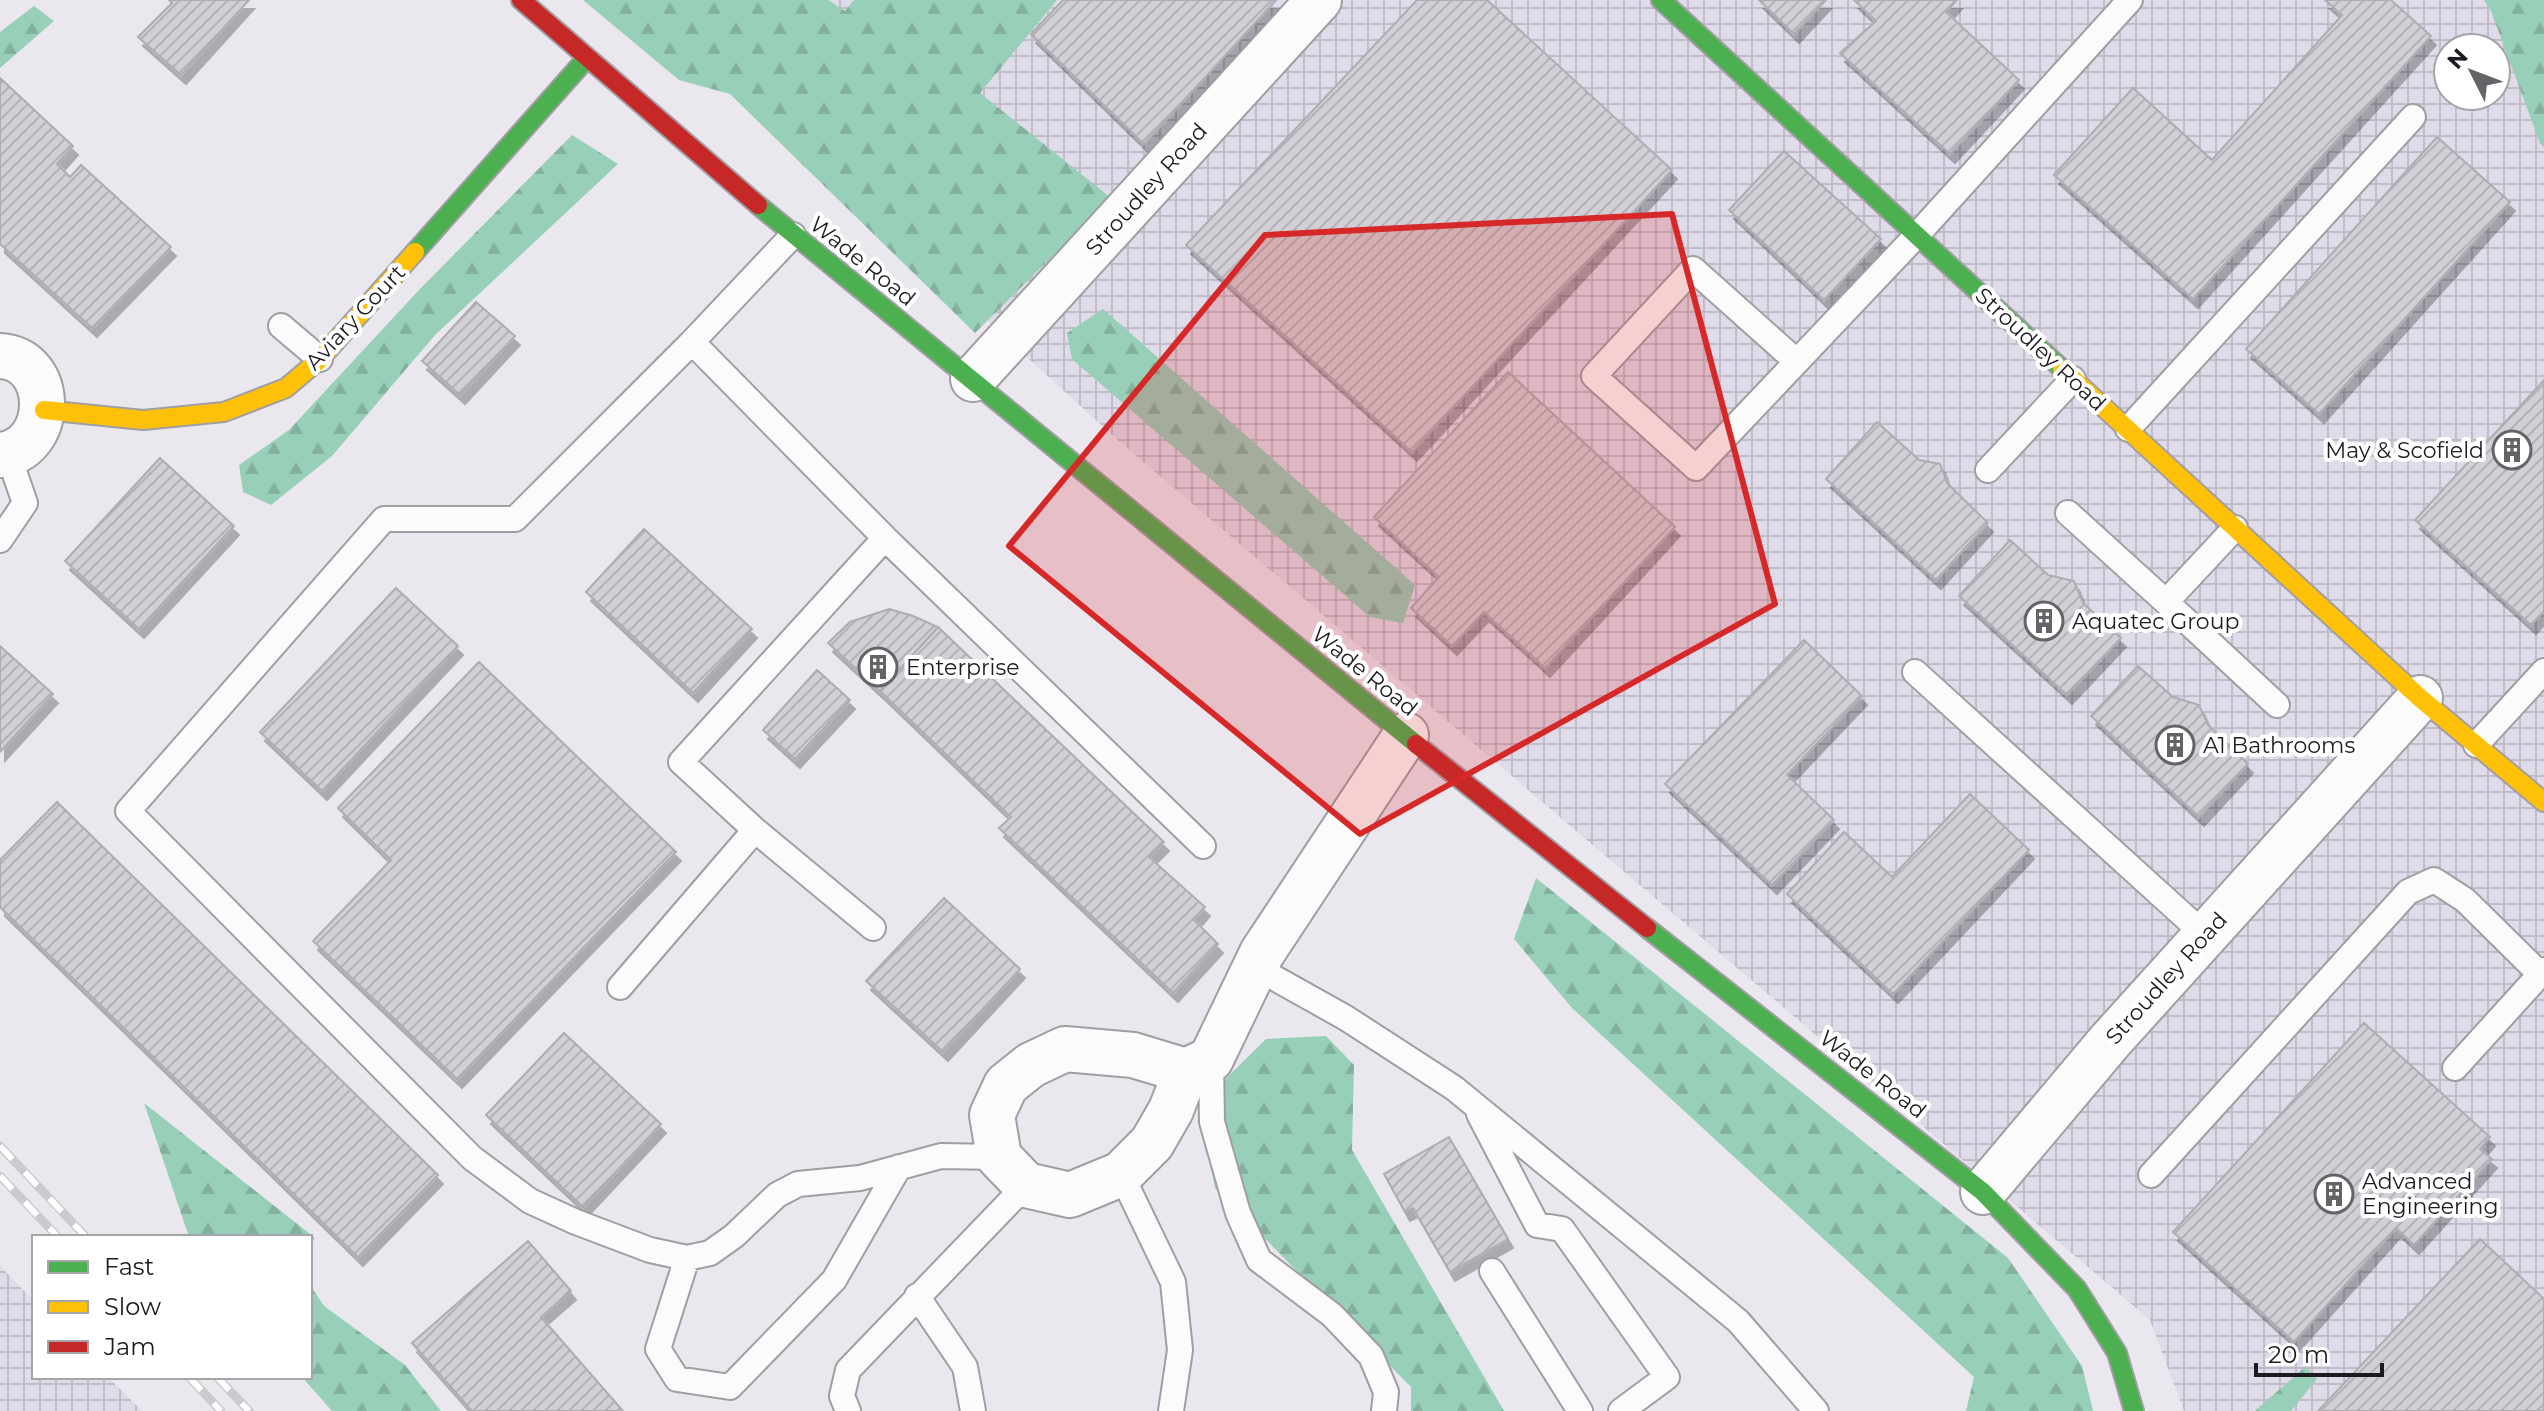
<svg xmlns="http://www.w3.org/2000/svg" width="2544" height="1411" viewBox="0 0 2544 1411" font-family="Montserrat,sans-serif">
  <style>
    .industrial { fill: url(#industrial-grid); fill-rule: evenodd }
    .forest { fill: url(#forest-firs) }
    .building { fill: url(#building-hatch); stroke: #aeacb2; stroke-width: 2; filter: url(#shadow) }
    .lines { fill: none; stroke-linecap: round; stroke-linejoin: round }
    .lane-casing { stroke: #a09ea3; stroke-width: 28 }
    .street-casing { stroke: #a09ea3; stroke-width: 48 }
    .fast-casing { stroke: #a09ea3; stroke-width: 22 }
    .slow-casing { stroke: #a09ea3; stroke-width: 22 }
    .jam-casing { stroke: #a09ea3; stroke-width: 22 }
    .lane { stroke: #fcfbfc; stroke-width: 24 }
    .street { stroke: #fcfbfc; stroke-width: 44 }
    .fast { stroke: #4caf50; stroke-width: 18 }
    .slow { stroke: #ffc107; stroke-width: 18 }
    .jam { stroke: #c62828; stroke-width: 18 }
    .rail-casing { stroke: #cbcacd; stroke-width: 9 }
    .rail { stroke: #fff; stroke-width: 6; stroke-dasharray: 18; stroke-linecap: butt }
    .marked { fill: #d62828; fill-opacity: 0.2; stroke: #d62828; stroke-width: 6; stroke-linejoin: round }
    .labels { text-anchor: middle; stroke-width: 8; stroke-linejoin: round; paint-order: stroke }
    .street-label { font-size: 22px; fill: #1d1b20; stroke: #fff }
    .poi-label { font-size: 22px; fill: #1d1b20; stroke: #fff; text-anchor: start }
  </style>
  <defs>
    <pattern id="industrial-grid" width="8" height="8" patternUnits="userSpaceOnUse" patternTransform="scale(2)"><rect width="8" height="8" fill="#e0dbe9"/><path d="M0 4h8M4 0v8" fill="none" stroke="#c0bbc8"/></pattern>
    <pattern id="forest-firs" width="22" height="20" patternUnits="userSpaceOnUse" patternTransform="scale(2)"><rect width="22" height="20" fill="#98cfb8"/><path d="M5 1l3.5 6h-7zM16 11l3.5 6h-7z" fill="#83b19e"/></pattern>
    <pattern id="building-hatch" width="6" height="6" patternUnits="userSpaceOnUse" patternTransform="scale(2)"><rect width="6" height="6" fill="#d2d0d6"/><path d="M-1 1l2-2M0 6l6-6M5 7l2-2" fill="none" stroke="#b4b2b7"/></pattern>
    <filter id="shadow"><feDropShadow dx="5" dy="9" stdDeviation="0" flood-color="#0004"/></filter>
  </defs>
  <rect width="100%" height="100%" fill="#eae7ee"/>
  <path class="industrial" d="M635,0H2537L2544,8V1411H2184L2150,1320L1120,442ZM2448,48H2496V96H2448Z
    M0,1266L34,1301V1377H108L142,1411H0Z"/>
  <path class="forest" d="M583,0H828L845,11L854,0H1057L980,93L1111,198L975,333L730,94L679,80Z
    M2484,0H2544V147L2540,143L2491,11Z
    M34,6L54,21L0,68V32Z
    M572,135L618,164L435,335L332,456L271,505L243,492L239,465L289,430L419,290Z
    M1103,309L1415,585L1403,623L1370,617L1072,359L1067,333Z
    M1536,878L2008,1258L2082,1366L2093,1411H1966L1974,1377L1572,1008L1514,939Z
    M1326,1036L1354,1065L1352,1150L1504,1411H1411V1387L1215,1188L1200,1104L1266,1039Z
    M144,1103L315,1238L310,1246V1237H189Z
    M310,1285L324,1306L405,1365L441,1411H332L302,1377H310Z
    M2306,1366L2317,1379L2291,1411H2255Z"/>
  <path class="building" d="M169,0H249L181,75L138,37L172,3Z
    M1063,0H1276L1144,144L1031,34Z
    M1417,0H1487L1672,170L1412,452L1186,245Z
    M1759,0H1826L1794,34Z
    M1957,0L1946,12L2019,80L1950,154L1840,53L1876,21L1854,0Z
    M2325,0H2391L2431,36L2193,299L2054,175L2133,88L2212,160L2342,15Z
    M0,78L73,146L57,164L70,177L81,165L171,247L92,328L0,244Z
    M2437,137L2510,202L2319,414L2246,349Z
    M1784,151L1881,239L1824,300L1729,210Z
    M476,302L515,336L460,395L422,361Z
    M1508,372L1675,527L1545,668L1484,612L1452,646L1411,608L1439,577L1374,517Z
    M2544,380V611L2531,625L2415,520Z
    M1877,422L1919,460L1940,464L1947,483L1988,523L1936,580L1826,479Z
    M160,458L234,526L139,629L65,561Z
    M644,529L752,629L693,693L586,592Z
    M2010,540L2048,575L2074,581L2083,603L2121,638L2067,695L1959,596Z
    M396,588L458,646L322,791L260,732Z
    M889,609L913,616L938,627L880,691L828,643L850,622Z
    M938,627L1164,842L1149,857L1205,907L1194,920L1218,944L1173,993L999,828L1011,817L880,691Z
    M1804,640L1862,696L1787,775L1834,820L1772,885L1665,784Z
    M0,646L53,694L0,752Z
    M479,662L676,852L457,1079L313,941L391,860L338,808Z
    M2138,666L2173,697L2199,705L2208,725L2248,764L2199,817L2091,716Z
    M817,670L850,700L795,759L763,730Z
    M1970,794L2029,850L1893,994L1787,894L1844,832L1892,877Z
    M57,802L438,1175L358,1257L0,907V860Z
    M944,898L1020,969L943,1052L866,981Z
    M2364,1023L2490,1137L2480,1149L2492,1159L2414,1245L2396,1228L2294,1342L2173,1232Z
    M564,1033L661,1124L583,1207L486,1115Z
    M1449,1137L1508,1239L1450,1272L1413,1208L1405,1212L1384,1174Z
    M2480,1239L2544,1299V1411H2318Z
    M528,1241L571,1291L541,1317L623,1411H472L412,1343Z"/>
  <g class="lines">
    <g class="lane-casing">
      <path id="lane" d="M793,235L692,342L515,519H384L128,811L472,1158L530,1201L576,1222L650,1250L687,1258L710,1253L734,1236L777,1195L798,1184L860,1178L941,1156L999,1157
        M281,326L320,359
        M1796,361L1693,269L1594,376L1696,468L1917,235L2130,0
        M2128,429L2413,117
        M1988,470L2073,379
        M2068,513L2166,602L2235,528
        M885,538L1203,846
        M0,540L25,503L8,454
        M2166,602L2277,705
        M1915,672L2205,935
        M2476,745L2544,671
        M755,830L873,928
        M1255,967L1346,1018L1454,1088L1738,1321L1816,1411
        M620,987L755,830L681,762L885,538L692,342
        M1211,1059L1212,1122L1238,1213L1259,1260L1332,1315L1371,1356L1386,1392L1384,1411
        M2455,1068L2544,970
        M1479,1114L1537,1225L1562,1229L1667,1377L1621,1411
        M1121,1174L1173,1282L1180,1350L1171,1411
        M2151,1175L2408,892L2434,880L2465,900L2540,974
        M687,1258L658,1349L677,1379L730,1387L834,1280L899,1167
        M1492,1271L1580,1411
        M917,1296L965,1367L973,1411
        M848,1411L842,1396L848,1370L1026,1185"/>
    </g>
    <g class="street-casing">
      <path id="street" d="M0,356C57,359 55,450 0,455
        M973,379L1319,0
        M1065,1049L1133,1055L1186,1071L1171,1110L1152,1143L1121,1174L1070,1195L1026,1185L999,1157L992,1115L1006,1085L1031,1065Z
        M1186,1071L1211,1059L1262,953L1406,735
        M1983,1192L2110,1041L2420,698"/>
    </g>
    <g class="fast-casing">
      <path id="fast" d="M1661,0L2062,369
        M758,205L1416,744
        M415,252L586,59
        M1647,928L1983,1192L2077,1289L2117,1353L2134,1411"/>
    </g>
    <g class="slow-casing">
      <path id="slow" d="M2062,369L2420,698L2544,802
        M44,410L143,420L224,412L286,388L320,359L415,252"/>
    </g>
    <g class="jam-casing">
      <path id="jam" d="M521,0L758,205
        M1416,744L1647,928"/>
    </g>
    <use href="#lane" class="lane"/>
    <use href="#street" class="street"/>
    <use href="#fast" class="fast"/>
    <use href="#slow" class="slow"/>
    <use href="#jam" class="jam"/>
    <g class="rail-casing">
      <path id="rail" d="M0,1146L86,1237
        M0,1176L58,1237
        M189,1377L221,1411
        M217,1377L249,1411"/>
    </g>
    <use href="#rail" class="rail"/>
  </g>
  <path class="marked" d="M1672,214L1775,604L1360,834L1009,546L1265,235Z"/>
  <defs>
    <g id="building-ring" transform="scale(2)"><circle r="9.5" fill="#fff" stroke="#656268" stroke-width="1.5"/><path d="M-4-6H4V6H1V3H-1V6H-4ZM-2.5-4.3h1.7v1.8h-1.7ZM.8-4.3h1.7v1.8H.8ZM-2.5-1h1.7V.8h-1.7ZM.8-1h1.7V.8H.8Z" fill="#656268"/></g>
  </defs>
  <g fill-rule="evenodd">
    <use href="#building-ring" x="2512" y="450"/>
    <use href="#building-ring" x="2044" y="621"/>
    <use href="#building-ring" x="878" y="667"/>
    <use href="#building-ring" x="2175" y="745"/>
    <use href="#building-ring" x="2334" y="1194"/>
  </g>
  <g class="labels">
    <g class="street-label">
      <text transform="translate(1146 189) rotate(-48)" y="8">Stroudley Road</text>
      <text transform="translate(863 261) rotate(39)" y="8">Wade Road</text>
      <text transform="translate(355 317) rotate(-47)" y="8">Aviary Court</text>
      <text transform="translate(2041 349) rotate(43)" y="8">Stroudley Road</text>
      <text transform="translate(1365 671) rotate(39)" y="8">Wade Road</text>
      <text transform="translate(2166 978) rotate(-48)" y="8">Stroudley Road</text>
      <text transform="translate(1873 1074) rotate(38)" y="8">Wade Road</text>
    </g>
    <g class="poi-label">
      <text x="2484" y="458" text-anchor="end">May &amp; Scofield</text>
      <text x="2072" y="629">Aquatec Group</text>
      <text x="906" y="675">Enterprise</text>
      <text x="2203" y="753">A1 Bathrooms</text>
      <text x="2362" y="1189">Advanced<tspan x="2362" dy="25">Engineering</tspan></text>
    </g>
  </g>
  <rect x="32" y="1235" width="280" height="144" fill="#ffffff" stroke="#a5a4a6" stroke-width="2"/>
  <rect x="48" y="1261" width="40" height="12" fill="#4caf50" stroke="#a5a4a6" stroke-width="2"/>
  <text x="104" y="1275" font-size="24" fill="#1d1b20">Fast</text>
  <rect x="48" y="1301" width="40" height="12" fill="#ffc107" stroke="#a5a4a6" stroke-width="2"/>
  <text x="104" y="1315" font-size="24" fill="#1d1b20">Slow</text>
  <rect x="48" y="1341" width="40" height="12" fill="#c62828" stroke="#a5a4a6" stroke-width="2"/>
  <text x="104" y="1355" font-size="24" fill="#1d1b20">Jam</text>
  <g transform="translate(2472 72) rotate(312)"><circle r="38" fill="#ffffff" stroke="#a5a4a6" stroke-width="2"/>
  <path d="M0-6L14 30L0 20L-14 30Z" fill="#656268"/>
  <text y="-12" font-size="22" font-weight="bold" text-anchor="middle" fill="#1d1b20">N</text>
  </g>
  <path d="M2256 1363v12h126v-12" fill="none" stroke="#1d1b20" stroke-width="4"/>
  <text x="2268" y="1363" font-size="24" fill="#1d1b20" stroke="#ffffff" stroke-width="6" paint-order="stroke">20 m</text>
</svg>
